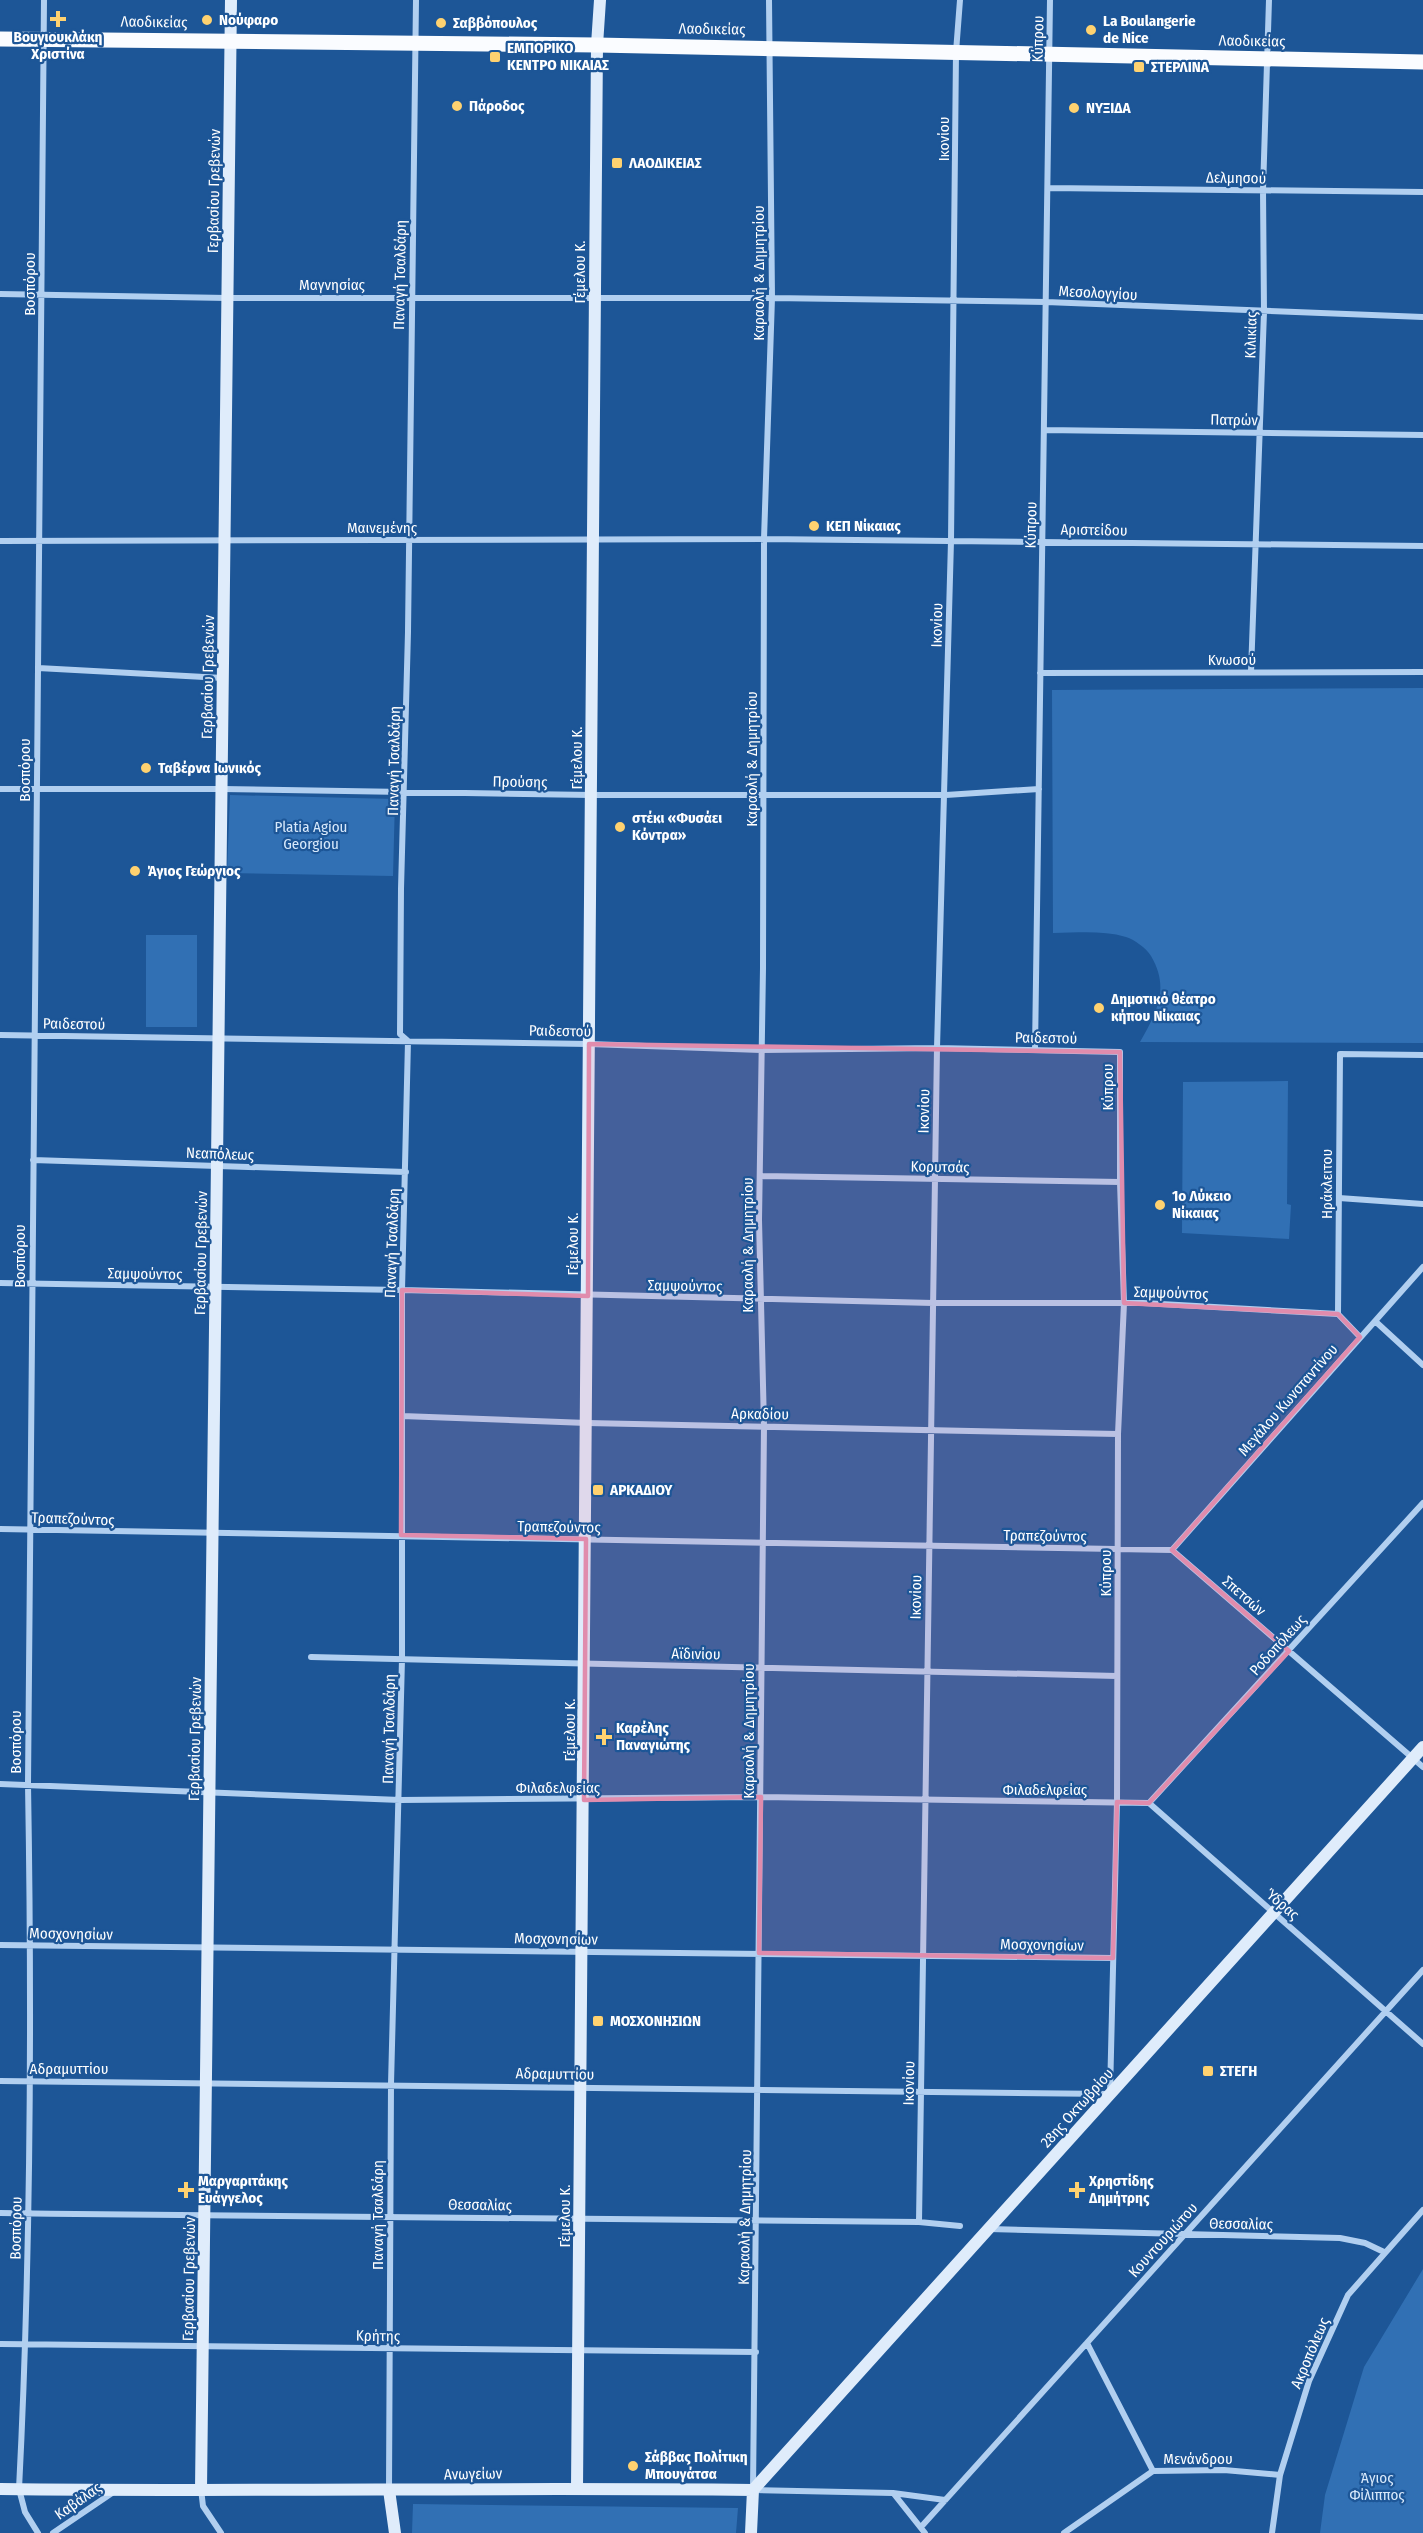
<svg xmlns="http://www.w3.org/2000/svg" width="1423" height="2533" viewBox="0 0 1423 2533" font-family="'Fira Sans Condensed',sans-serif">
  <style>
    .green { fill: #3170b4 }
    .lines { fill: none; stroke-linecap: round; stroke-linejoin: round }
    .minor { stroke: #b1cff0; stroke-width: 6 }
    .secondary { stroke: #dfecfb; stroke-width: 12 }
    .primary { stroke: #fafcff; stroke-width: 15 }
    .marked { fill: #e08cad; fill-opacity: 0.2; stroke: #e08cad; stroke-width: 4.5; stroke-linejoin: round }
    .poi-dot { fill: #ffd270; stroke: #1d5697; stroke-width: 2 }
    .labels { text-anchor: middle; stroke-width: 4.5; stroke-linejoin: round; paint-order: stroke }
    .poi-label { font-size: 15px; font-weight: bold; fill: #fff; stroke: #1d5697; text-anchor: start }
    .street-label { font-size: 15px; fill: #fff; stroke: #1d5697 }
    .park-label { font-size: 15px; fill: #d8e9fb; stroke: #1d5697 }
  </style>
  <rect width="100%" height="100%" fill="#1d5697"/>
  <path class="green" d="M1423,688V1043L1140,1042C1157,1012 1170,988 1151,956C1146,948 1135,940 1126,937C1102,930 1077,933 1053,933L1052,690Z
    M230,795L395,799L393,876L227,873Z
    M146,935H197V1027H146Z
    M1288,1081L1287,1204L1291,1205L1289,1239L1182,1233L1183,1082Z
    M1423,2269V2533H1320L1325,2495L1364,2367Z
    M413,2504L738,2508L736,2533H412Z"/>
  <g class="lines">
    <path class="minor" d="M769,0L772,298L764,539L763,968L759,1220L764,1426L753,2490L893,2493L945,2500
      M1048,188L1423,192
      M0,294L227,298H772L1046,302L1423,317
      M1044,430L1423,435
      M0,541L764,539L1423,546
      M38,668L223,678
      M1251,672L1264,312L1263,190L1269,0
      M1040,673L1423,672
      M0,789H222L591,795H946L1039,789
      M0,1035L589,1044L761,1050L937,1048L1120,1052V1182L1124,1303L1118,1434L1117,1802L1110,2094L0,2081
      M1035,1050L1050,0
      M33,1160L406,1172
      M760,1176L1120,1182
      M1339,1198L1423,1204
      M0,1283L402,1290L933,1303H1143L1338,1314L1360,1337
      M1338,1314L1340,1054L1423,1055
      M1375,1321L1423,1365
      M402,1416L587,1423L1118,1434
      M0,1529L1172,1550L1423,1767
      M1172,1550L1423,1267
      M311,1657L1117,1676
      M0,1784L400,1800L761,1797L1149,1803L1423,2044
      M1149,1803L1423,1503
      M0,1945L1113,1958
      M0,2213C306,2218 612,2219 919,2222L960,2226
      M919,2222L937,1048L951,541L956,52L960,0
      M989,2229L1340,2238L1365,2243L1384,2252
      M1087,2343L1153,2471
      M0,2344L756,2352
      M201,2489L203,2506L221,2533
      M389,2490L391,2084L402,1659V1290L408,1041L400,1034L401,889L408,632L416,0
      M894,2494L925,2533
      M921,2527L1423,1970
      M38,2533L25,2512L19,2489C31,2254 32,2019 28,1784L44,0
      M53,2533L112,2493
      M1064,2533L1153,2471L1224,2470L1280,2475
      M1272,2533L1280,2475L1309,2381L1348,2295L1423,2210"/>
    <path class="secondary" d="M577,2488L597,45L600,0
      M0,2489C251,2492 502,2487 753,2490
      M201,2489L231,0
      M389,2490L395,2533
      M753,2490L1423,1747
      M751,2533L753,2490"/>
    <path class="primary" d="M0,39L597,45L1423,62"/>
  </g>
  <path class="marked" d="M589,1044L1120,1052L1124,1303L1338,1314L1360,1337L1172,1550L1289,1651L1149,1803L1117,1802L1113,1958L759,1953L761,1797L584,1800L586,1539L401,1535L402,1290L588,1296Z"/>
  <g class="poi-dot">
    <path d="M55 10h6v6h6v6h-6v6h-6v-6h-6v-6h6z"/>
    <circle cx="207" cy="20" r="6"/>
    <circle cx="441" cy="23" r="6"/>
    <circle cx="1091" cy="30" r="6"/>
    <rect x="489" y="51" width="12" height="12" rx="3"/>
    <rect x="1133" y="61" width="12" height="12" rx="3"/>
    <circle cx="457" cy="106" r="6"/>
    <circle cx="1074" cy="108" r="6"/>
    <rect x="611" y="157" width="12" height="12" rx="3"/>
    <circle cx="814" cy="526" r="6"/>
    <circle cx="146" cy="768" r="6"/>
    <circle cx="620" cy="827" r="6"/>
    <circle cx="135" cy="871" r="6"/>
    <circle cx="1099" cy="1008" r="6"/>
    <circle cx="1160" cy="1205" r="6"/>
    <rect x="592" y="1484" width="12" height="12" rx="3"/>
    <path d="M601 1728h6v6h6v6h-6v6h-6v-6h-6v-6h6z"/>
    <rect x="592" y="2015" width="12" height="12" rx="3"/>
    <rect x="1202" y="2065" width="12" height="12" rx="3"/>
    <path d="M183 2181h6v6h6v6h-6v6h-6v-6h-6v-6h6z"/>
    <path d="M1074 2181h6v6h6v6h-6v6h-6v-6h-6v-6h6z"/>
    <circle cx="633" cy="2466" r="6"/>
  </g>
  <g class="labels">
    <g class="poi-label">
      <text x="219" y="25">Νούφαρο</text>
      <text x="1103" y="26">La Boulangerie<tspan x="1103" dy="17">de Nice</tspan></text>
      <text x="453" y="28">Σαββόπουλος</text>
      <text x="58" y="42" text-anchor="middle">Βουγιουκλάκη<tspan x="58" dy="17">Χριστίνα</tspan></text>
      <text x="507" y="53">ΕΜΠΟΡΙΚΟ<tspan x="507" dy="17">ΚΕΝΤΡΟ ΝΙΚΑΙΑΣ</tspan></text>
      <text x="1151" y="72">ΣΤΕΡΛΙΝΑ</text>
      <text x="469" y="111">Πάροδος</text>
      <text x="1086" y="113">ΝΥΞΙΔΑ</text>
      <text x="629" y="168">ΛΑΟΔΙΚΕΙΑΣ</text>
      <text x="826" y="531">ΚΕΠ Νίκαιας</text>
      <text x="158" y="773">Ταβέρνα Ιωνικός</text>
      <text x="632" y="823">στέκι «Φυσάει<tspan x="632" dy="17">Κόντρα»</tspan></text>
      <text x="147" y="876">Άγιος Γεώργιος</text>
      <text x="1111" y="1004">Δημοτικό θέατρο<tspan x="1111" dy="17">κήπου Νίκαιας</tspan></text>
      <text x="1172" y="1201">1ο Λύκειο<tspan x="1172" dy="17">Νίκαιας</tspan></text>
      <text x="610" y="1495">ΑΡΚΑΔΙΟΥ</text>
      <text x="616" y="1733">Καρέλης<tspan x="616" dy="17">Παναγιώτης</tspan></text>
      <text x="610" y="2026">ΜΟΣΧΟΝΗΣΙΩΝ</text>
      <text x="1220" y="2076">ΣΤΕΓΗ</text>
      <text x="198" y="2186">Μαργαριτάκης<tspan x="198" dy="17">Ευάγγελος</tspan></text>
      <text x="1089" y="2186">Χρηστίδης<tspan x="1089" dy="17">Δημήτρης</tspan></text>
      <text x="645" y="2462">Σάββας Πολίτικη<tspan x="645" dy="17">Μπουγάτσα</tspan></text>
    </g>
    <g class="street-label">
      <text transform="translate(154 22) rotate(1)" y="5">Λαοδικείας</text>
      <text transform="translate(712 29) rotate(1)" y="5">Λαοδικείας</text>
      <text transform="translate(1038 39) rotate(-89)" y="5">Κύπρου</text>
      <text transform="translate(1252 41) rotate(1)" y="5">Λαοδικείας</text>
      <text transform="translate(944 139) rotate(-90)" y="5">Ικονίου</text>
      <text transform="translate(1236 178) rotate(1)" y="5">Δελμησού</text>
      <text transform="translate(214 191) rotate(-89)" y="5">Γερβασίου Γρεβενών</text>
      <text transform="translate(580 272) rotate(-90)" y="5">Γέμελου Κ.</text>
      <text transform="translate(759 273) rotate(-90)" y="5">Καραολή &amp; Δημητρίου</text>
      <text transform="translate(400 275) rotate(-89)" y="5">Παναγή Τσαλδάρη</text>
      <text transform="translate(30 284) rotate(-90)" y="5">Βοσπόρου</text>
      <text x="332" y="290">Μαγνησίας</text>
      <text transform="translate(1098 293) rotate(3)" y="5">Μεσολογγίου</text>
      <text transform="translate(1251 335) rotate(-88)" y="5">Κιλικίας</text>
      <text transform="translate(1234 420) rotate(1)" y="5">Πατρών</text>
      <text transform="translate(1031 525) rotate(-89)" y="5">Κύπρου</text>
      <text x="382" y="533">Μαινεμένης</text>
      <text transform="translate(1094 530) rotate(1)" y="5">Αριστείδου</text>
      <text transform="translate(937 625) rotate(-89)" y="5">Ικονίου</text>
      <text x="1232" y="665">Κνωσού</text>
      <text transform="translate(208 677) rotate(-89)" y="5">Γερβασίου Γρεβενών</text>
      <text transform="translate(577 758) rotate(-90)" y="5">Γέμελου Κ.</text>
      <text transform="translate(752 759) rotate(-90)" y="5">Καραολή &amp; Δημητρίου</text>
      <text transform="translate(394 761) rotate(-89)" y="5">Παναγή Τσαλδάρη</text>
      <text transform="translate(25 770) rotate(-90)" y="5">Βοσπόρου</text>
      <text transform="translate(520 782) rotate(1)" y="5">Προύσης</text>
      <text transform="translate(74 1024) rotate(1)" y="5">Ραιδεστού</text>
      <text transform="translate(560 1031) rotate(1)" y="5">Ραιδεστού</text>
      <text transform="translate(1046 1038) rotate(1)" y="5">Ραιδεστού</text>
      <text transform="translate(1108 1087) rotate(-90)" y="5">Κύπρου</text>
      <text transform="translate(924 1111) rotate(-89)" y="5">Ικονίου</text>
      <text transform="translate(220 1154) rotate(2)" y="5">Νεαπόλεως</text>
      <text transform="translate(940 1167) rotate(1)" y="5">Κορυτσάς</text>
      <text transform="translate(1327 1184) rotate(-90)" y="5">Ηράκλειτου</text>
      <text transform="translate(392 1243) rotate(-88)" y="5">Παναγή Τσαλδάρη</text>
      <text transform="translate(573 1244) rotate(-90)" y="5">Γέμελου Κ.</text>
      <text transform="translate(748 1245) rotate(-90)" y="5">Καραολή &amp; Δημητρίου</text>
      <text transform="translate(201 1253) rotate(-89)" y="5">Γερβασίου Γρεβενών</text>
      <text transform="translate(20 1256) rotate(-90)" y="5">Βοσπόρου</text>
      <text transform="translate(145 1274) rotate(1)" y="5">Σαμψούντος</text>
      <text transform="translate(685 1286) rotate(1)" y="5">Σαμψούντος</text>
      <text transform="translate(1171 1293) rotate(2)" y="5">Σαμψούντος</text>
      <text transform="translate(1288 1400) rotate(-49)" y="5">Μεγάλου Κωνσταντίνου</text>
      <text transform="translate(760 1414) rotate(1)" y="5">Αρκαδίου</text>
      <text transform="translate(73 1519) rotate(2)" y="5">Τραπεζούντος</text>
      <text transform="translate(559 1527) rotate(1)" y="5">Τραπεζούντος</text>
      <text transform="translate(1045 1536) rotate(1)" y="5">Τραπεζούντος</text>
      <text transform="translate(1106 1573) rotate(-90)" y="5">Κύπρου</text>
      <text transform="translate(1244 1596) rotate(41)" y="5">Σπετσών</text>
      <text transform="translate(916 1597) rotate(-89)" y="5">Ικονίου</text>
      <text transform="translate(1278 1645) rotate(-48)" y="5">Ροδοπόλεως</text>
      <text transform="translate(696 1654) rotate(1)" y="5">Αϊδινίου</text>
      <text transform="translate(389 1729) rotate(-89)" y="5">Παναγή Τσαλδάρη</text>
      <text transform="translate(570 1730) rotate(-90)" y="5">Γέμελου Κ.</text>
      <text transform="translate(749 1731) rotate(-90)" y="5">Καραολή &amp; Δημητρίου</text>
      <text transform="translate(195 1739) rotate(-89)" y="5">Γερβασίου Γρεβενών</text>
      <text transform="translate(16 1742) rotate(-90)" y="5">Βοσπόρου</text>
      <text x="558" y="1793">Φιλαδελφείας</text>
      <text x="1045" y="1795">Φιλαδελφείας</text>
      <text transform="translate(1282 1904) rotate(41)" y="5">Ύδρας</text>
      <text transform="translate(71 1934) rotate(1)" y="5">Μοσχονησίων</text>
      <text transform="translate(556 1939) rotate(1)" y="5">Μοσχονησίων</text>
      <text transform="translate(1042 1945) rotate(1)" y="5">Μοσχονησίων</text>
      <text x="69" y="2074">Αδραμυττίου</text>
      <text transform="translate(555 2074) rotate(1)" y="5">Αδραμυττίου</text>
      <text transform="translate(909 2083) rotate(-89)" y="5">Ικονίου</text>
      <text transform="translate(1077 2108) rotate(-48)" y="5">28ης Οκτωβρίου</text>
      <text transform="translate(480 2205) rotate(1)" y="5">Θεσσαλίας</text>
      <text transform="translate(378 2215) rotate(-90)" y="5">Παναγή Τσαλδάρη</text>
      <text transform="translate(565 2216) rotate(-90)" y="5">Γέμελου Κ.</text>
      <text transform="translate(745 2217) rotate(-89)" y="5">Καραολή &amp; Δημητρίου</text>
      <text transform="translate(1241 2224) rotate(1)" y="5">Θεσσαλίας</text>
      <text transform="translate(16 2228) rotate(-89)" y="5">Βοσπόρου</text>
      <text transform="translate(1163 2240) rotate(-48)" y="5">Κουντουριώτου</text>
      <text transform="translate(189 2279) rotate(-89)" y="5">Γερβασίου Γρεβενών</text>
      <text transform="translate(378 2336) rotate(1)" y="5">Κρήτης</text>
      <text transform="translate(1310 2353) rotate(-67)" y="5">Ακροπόλεως</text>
      <text x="1198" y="2464">Μενάνδρου</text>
      <text transform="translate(473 2474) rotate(-1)" y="5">Ανωγείων</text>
      <text transform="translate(78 2501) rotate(-35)" y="5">Καβάλας</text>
    </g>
    <g class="park-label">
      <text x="311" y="832">Platia Agiou<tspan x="311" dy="17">Georgiou</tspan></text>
      <text x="1377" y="2483">Άγιος<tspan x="1377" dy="17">Φίλιππος</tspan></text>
    </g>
  </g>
</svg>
